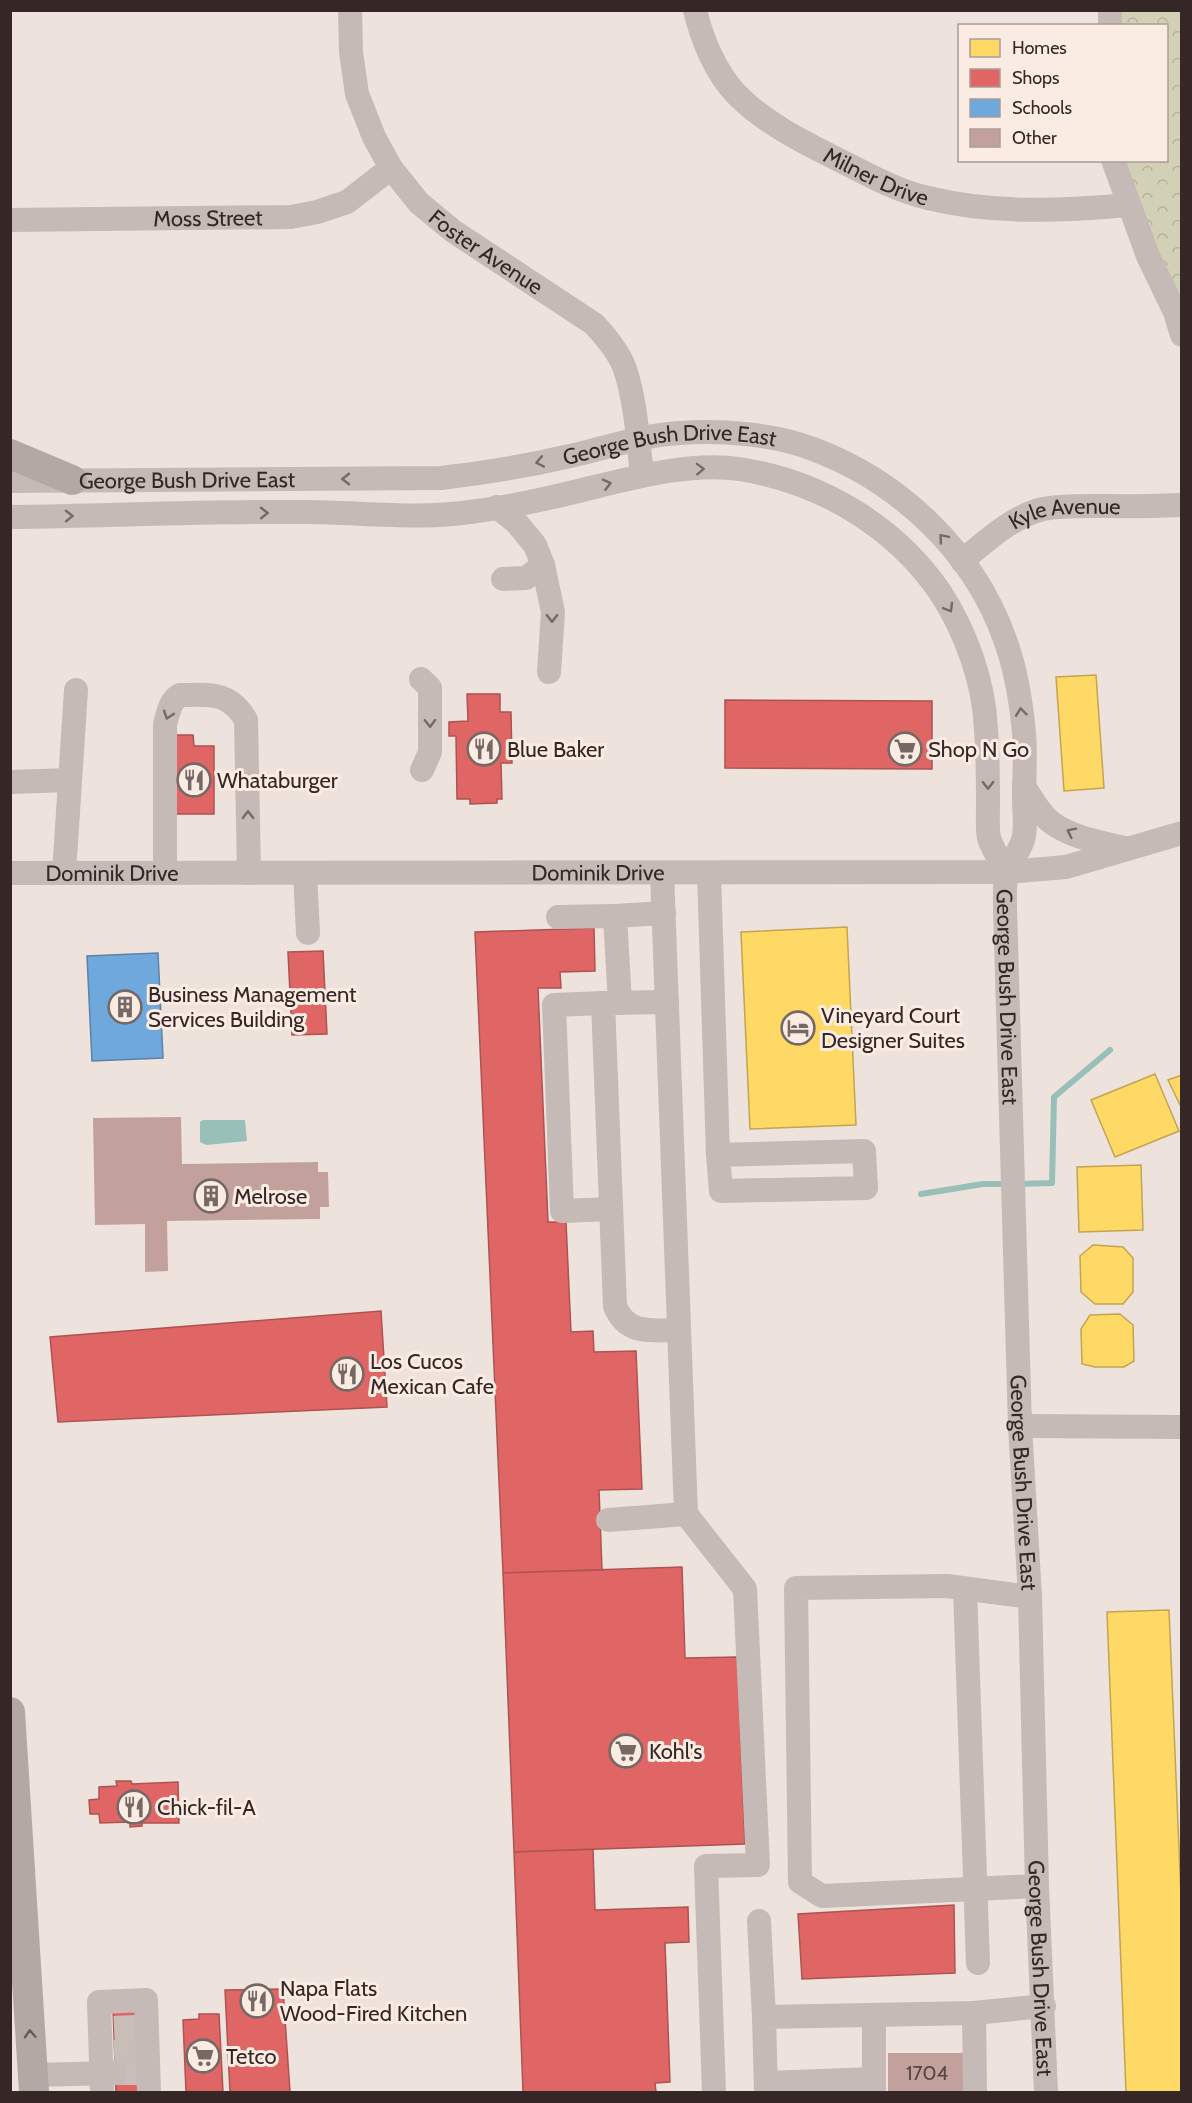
<svg xmlns="http://www.w3.org/2000/svg" width="1192" height="2103" viewBox="0 0 1192 2103" font-family="Cabin,sans-serif">
  <style>
    .park { fill: url(#park-crowns) }
    .water { fill: #98c0b8 }
    .homes { fill: #ffd966; stroke: #c2a452; stroke-width: 1.5 }
    .shops { fill: #e06666; stroke: #ad5352; stroke-width: 1.5 }
    .schools { fill: #6fa8dc; stroke: #5e81a5; stroke-width: 1.5 }
    .lines { fill: none; stroke-linecap: round; stroke-linejoin: round }
    .stream { stroke: #98c0b8; stroke-width: 6 }
    .building { fill: #c2a19d }
    .minor-tunnel { stroke: #c8bdb7; stroke-width: 24; stroke-dasharray: 24 12; stroke-linecap: butt }
    .minor { stroke: #c5bab6; stroke-width: 24 }
    .major { stroke: #b4a8a5; stroke-width: 30 }
    .oneway { stroke: #766966 }
    .oneway2 { stroke: #685b58 }
    .labels { text-anchor: middle; stroke-width: 6; stroke-linejoin: round; paint-order: stroke }
    .number-label { font-size: 20px; fill: #584643 }
    .street-label { font-size: 22px; fill: #352725; stroke: #faebe3 }
    .poi-label { font-size: 22px; fill: #352725; stroke: #faebe3; text-anchor: start }
  </style>
  <defs>
    <pattern id="park-crowns" width="20" height="18" patternUnits="userSpaceOnUse" patternTransform="scale(1.5)"><rect width="20" height="18" fill="#d2d1b5"/><path d="M2 6a3 3 0 1 1 6 0M12 15a3 3 0 1 1 6 0" fill="none" stroke="#b5b39c"/></pattern>
  </defs>
  <rect width="100%" height="100%" fill="#ede2dc"/>
  <path class="park" d="M1111,11H1181V314L1122,161L1166,160V26L1112,25Z"/>
  <path class="water" d="M203,1120H245L247,1141L206,1145L200,1142V1122Z"/>
  <path class="homes" d="M1096,675L1104,788L1064,791L1056,677Z
    M847,927L856,1125L750,1129L741,932Z
    M1155,1074L1179,1131L1115,1157L1091,1100Z
    M1182,1075V1109L1168,1080Z
    M1141,1165L1143,1230L1079,1232L1077,1167Z
    M1093,1245L1123,1247L1133,1258V1292L1123,1304H1095L1081,1292L1080,1256Z
    M1120,1314L1133,1325L1134,1361L1124,1367H1095L1082,1364L1081,1329L1090,1315Z
    M1169,1610L1182,1920V2092H1126L1107,1612Z"/>
  <path class="shops" d="M467,694H500V712H511L512,763H501L502,799H497V803L470,804V799H457L456,736H449V722L468,721Z
    M725,700L932,701V769L725,768Z
    M174,735H193L194,746H214V814H174Z
    M594,928L595,971L560,972L561,988H538L548,1222H566L571,1332L593,1331L594,1352L636,1351L642,1489L599,1490L602,1570L503,1573L475,932Z
    M323,951L327,1034L292,1035L288,952Z
    M381,1311L387,1407L58,1422L50,1337Z
    M682,1567L685,1658L737,1657L745,1844L514,1852L503,1573Z
    M116,1781H131L132,1784L178,1782L179,1823H142V1826L130,1827V1822L100,1823L99,1814H90L89,1800L99,1799V1787L117,1786Z
    M593,1849L595,1910L688,1907L689,1942L665,1943L670,2082L655,2083L656,2092H523L514,1852Z
    M954,1905L955,1973L802,1979L798,1914Z
    M283,1989L290,2092H230L225,1990Z
    M135,2006L139,2092H116L113,2007Z
    M199,2014H219L223,2092H186L183,2020L199,2019Z"/>
  <path class="schools" d="M158,953L163,1058L92,1061L87,956Z"/>
  <g class="lines">
    <path class="stream" d="M1017,1184L1052,1183L1054,1097L1110,1050
      M921,1194L983,1184H1007"/>
  </g>
  <path class="building" d="M181,1117L182,1164L318,1162V1172H328L329,1207H320V1219L167,1221L168,1271L145,1272V1224L95,1225L93,1118Z
    M888,2053H965V2092H888Z"/>
  <g class="lines">
    <path class="minor-tunnel" d="M114,2028L136,2027
      M114,2052L137,2051
      M115,2073H138"/>
    <g class="minor">
      <path id="s1" d="M350,10L351,52L357,94L374,137L391,168L419,203L453,231L594,324C606,337 619,352 625,369C636,403 638,440 642,475"/>
      <path id="s2" d="M695,10C702,40 716,73 737,95C768,126 811,146 849,165C874,178 901,192 928,198C993,214 1063,211 1128,205"/>
      <path d="M1110,26V10"/>
      <path d="M1113,160L1148,256L1175,312L1182,335"/>
      <path id="s3" d="M10,220L291,217L317,212L347,202L391,168"/>
      <path id="s4" d="M10,481L441,478C484,473 527,466 570,456C606,448 642,435 680,433C721,430 774,434 813,449C899,481 973,551 1004,637C1016,668 1021,700 1024,733C1026,755 1024,777 1024,799C1024,810 1026,824 1024,836C1022,848 1012,859 1008,870C1004,880 1005,895 1005,907L1020,1426L1030,1597L1037,1886L1046,2092"/>
      <path d="M497,507L516,522L535,545L543,565L553,612L549,672"/>
      <path d="M10,517C108,516 206,511 304,512C359,512 415,520 470,512C503,508 537,501 570,493C621,481 687,461 739,469C819,481 894,525 940,592C966,632 984,682 986,729C988,755 988,781 988,806C988,816 987,828 989,838C992,849 1001,861 1007,872"/>
      <path id="s5" d="M962,561C986,541 1013,516 1043,509C1064,505 1087,506 1108,506C1133,507 1157,506 1182,505"/>
      <path d="M503,579L526,578L543,565"/>
      <path d="M421,679L430,688V752L422,770"/>
      <path d="M10,782L70,780"/>
      <path d="M1024,786C1031,798 1040,814 1052,823C1073,838 1100,842 1124,848"/>
      <path id="s6" d="M10,873L1007,872L1066,867L1182,833"/>
      <path d="M64,873L76,690"/>
      <path d="M165,873V724C168,714 170,700 180,695C210,695 229,691 246,720L249,873"/>
      <path d="M662,873L686,1514L745,1589L758,1865L706,1866L714,2092"/>
      <path d="M709,873L718,1155L721,1191L866,1188L864,1151L718,1155"/>
      <path d="M305,874L308,933"/>
      <path d="M558,917L615,916"/>
      <path d="M667,1002L603,1003L615,1306C627,1336 652,1330 679,1330"/>
      <path d="M603,1003L554,1005L562,1211L611,1209"/>
      <path d="M620,1003L615,916L664,913"/>
      <path d="M1020,1426L1182,1427"/>
      <path d="M608,1520L686,1514"/>
      <path d="M965,1589L978,1963"/>
      <path d="M1030,1597L947,1586L796,1588L800,1882L822,1896L1037,1886"/>
      <path d="M759,1921L764,2017"/>
      <path d="M974,2013L1044,2006"/>
      <path d="M32,2075L115,2073"/>
      <path d="M766,2083L874,2079"/>
      <path d="M102,2092L99,2002L146,2000L149,2092"/>
      <path d="M766,2092L764,2017L974,2013L975,2092"/>
      <path d="M874,2092V2015"/>
    </g>
    <path class="major" d="M10,454L72,480
      M10,1712L34,2092"/>
  </g>
  <defs><path id="oneway-chevron" d="M-2-3.5L2.5 0L-2 3.5" fill="none" stroke-width="1.6" stroke-linecap="round" stroke-linejoin="round" transform="scale(1.5)"/></defs>
  <g class="oneway">
    <use href="#oneway-chevron" transform="translate(540 462) rotate(169)"/>
    <use href="#oneway-chevron" transform="translate(700 469) rotate(-2)"/>
    <use href="#oneway-chevron" transform="translate(346 479) rotate(180)"/>
    <use href="#oneway-chevron" transform="translate(607 484) rotate(-14)"/>
    <use href="#oneway-chevron" transform="translate(264 513) rotate(-1)"/>
    <use href="#oneway-chevron" transform="translate(69 516) rotate(-1)"/>
    <use href="#oneway-chevron" transform="translate(943 538) rotate(-130)"/>
    <use href="#oneway-chevron" transform="translate(949 608) rotate(60)"/>
    <use href="#oneway-chevron" transform="translate(552 618) rotate(90)"/>
    <use href="#oneway-chevron" transform="translate(1021 712) rotate(-97)"/>
    <use href="#oneway-chevron" transform="translate(168 715) rotate(108)"/>
    <use href="#oneway-chevron" transform="translate(430 723) rotate(89)"/>
    <use href="#oneway-chevron" transform="translate(988 785) rotate(89)"/>
    <use href="#oneway-chevron" transform="translate(248 815) rotate(-91)"/>
    <use href="#oneway-chevron" transform="translate(1071 832) rotate(-154)"/>
  </g>
  <use class="oneway2" href="#oneway-chevron" transform="translate(30 2034) rotate(-93)"/>
  <defs>
    <g id="restaurant-ring" transform="scale(1.725)"><circle r="9.5" fill="#faebe3" stroke="#756865" stroke-width="1.5"/><path d="M-5-6h1v4h1v-4h1v4h1v-4h1v5L-1.5 .5V6h-2V.5L-5-1ZM5-6V6H3V1.5H1.5Q1.5-4 5-6Z" fill="#756865"/></g>
    <g id="supermarket-ring" transform="scale(1.725)"><circle r="9.5" fill="#faebe3" stroke="#756865" stroke-width="1.5"/><path d="M-6-5.5h2.5l.6 2H6L4.5 2H-2.5L-4.4-4H-6ZM-1.5 3.2a1.3 1.3 0 1 0 .1 0ZM3 3.2a1.3 1.3 0 1 0 .1 0Z" fill="#756865"/></g>
    <g id="building-ring" transform="scale(1.725)"><circle r="9.5" fill="#faebe3" stroke="#756865" stroke-width="1.5"/><path d="M-4-6H4V6H1V3H-1V6H-4ZM-2.5-4.3h1.7v1.8h-1.7ZM.8-4.3h1.7v1.8H.8ZM-2.5-1h1.7V.8h-1.7ZM.8-1h1.7V.8H.8Z" fill="#756865"/></g>
    <g id="hotel-ring" transform="scale(1.725)"><circle r="9.5" fill="#faebe3" stroke="#756865" stroke-width="1.5"/><path d="M-6-4.5h1.5V1H6V5H4.5V3h-9V5H-6ZM-4 0a1.8 1.8 0 1 1 3.6 0ZM.5 0V-2.5h3Q6-2.5 6 0Z" fill="#756865"/></g>
  </defs>
  <g fill-rule="evenodd">
    <use href="#restaurant-ring" x="484" y="749"/>
    <use href="#supermarket-ring" x="905" y="749"/>
    <use href="#restaurant-ring" x="194" y="780"/>
    <use href="#building-ring" x="125" y="1007"/>
    <use href="#hotel-ring" x="798" y="1028"/>
    <use href="#building-ring" x="211" y="1196"/>
    <use href="#restaurant-ring" x="347" y="1374"/>
    <use href="#supermarket-ring" x="626" y="1751"/>
    <use href="#restaurant-ring" x="134" y="1807"/>
    <use href="#restaurant-ring" x="257" y="2001"/>
    <use href="#supermarket-ring" x="203" y="2056"/>
  </g>
  <g class="labels">
    <g class="number-label">
      <text x="927" y="2080">1704</text>
    </g>
    <g class="street-label">
      <text dy="8" stroke="none"><textPath href="#s2" startOffset="258">Milner Drive</textPath></text>
      <text dy="8" stroke="none"><textPath href="#s3" startOffset="198">Moss Street</textPath></text>
      <text dy="8" stroke="none"><textPath href="#s1" startOffset="294">Foster Avenue</textPath></text>
      <text dy="8" stroke="none"><textPath href="#s4" startOffset="663">George Bush Drive East</textPath></text>
      <text dy="8" stroke="none"><textPath href="#s4" startOffset="177">George Bush Drive East</textPath></text>
      <text dy="8" stroke="none"><textPath href="#s5" startOffset="118">Kyle Avenue</textPath></text>
      <text dy="8" stroke="none"><textPath href="#s6" startOffset="102">Dominik Drive</textPath></text>
      <text dy="8" stroke="none"><textPath href="#s6" startOffset="588">Dominik Drive</textPath></text>
      <text dy="8" stroke="none"><textPath href="#s4" startOffset="1452">George Bush Drive East</textPath></text>
      <text dy="8" stroke="none"><textPath href="#s4" startOffset="1938">George Bush Drive East</textPath></text>
      <text dy="8" stroke="none"><textPath href="#s4" startOffset="2424">George Bush Drive East</textPath></text>
    </g>
    <g class="poi-label">
      <text x="507" y="757">Blue Baker</text>
      <text x="928" y="757">Shop N Go</text>
      <text x="217" y="788">Whataburger</text>
      <text x="148" y="1002">Business Management<tspan x="148" dy="25">Services Building</tspan></text>
      <text x="821" y="1023">Vineyard Court<tspan x="821" dy="25">Designer Suites</tspan></text>
      <text x="234" y="1204">Melrose</text>
      <text x="370" y="1369">Los Cucos<tspan x="370" dy="25">Mexican Cafe</tspan></text>
      <text x="649" y="1759">Kohl's</text>
      <text x="157" y="1815">Chick-fil-A</text>
      <text x="280" y="1996">Napa Flats<tspan x="280" dy="25">Wood-Fired Kitchen</tspan></text>
      <text x="226" y="2064">Tetco</text>
    </g>
  </g>
  <rect width="1192" height="2103" fill="none" stroke="#352725" stroke-width="24"/>
  <rect x="958" y="24" width="210" height="138" fill="#faebe3" stroke="#ab9d97" stroke-width="1.5"/>
  <rect x="970" y="39" width="30" height="18" fill="#ffd966" stroke="#ab9d97" stroke-width="1.5"/>
  <text x="1012" y="54" font-size="18" fill="#352725">Homes</text>
  <rect x="970" y="69" width="30" height="18" fill="#e06666" stroke="#ab9d97" stroke-width="1.5"/>
  <text x="1012" y="84" font-size="18" fill="#352725">Shops</text>
  <rect x="970" y="99" width="30" height="18" fill="#6fa8dc" stroke="#ab9d97" stroke-width="1.5"/>
  <text x="1012" y="114" font-size="18" fill="#352725">Schools</text>
  <rect x="970" y="129" width="30" height="18" fill="#c2a19d" stroke="#ab9d97" stroke-width="1.5"/>
  <text x="1012" y="144" font-size="18" fill="#352725">Other</text>
</svg>
